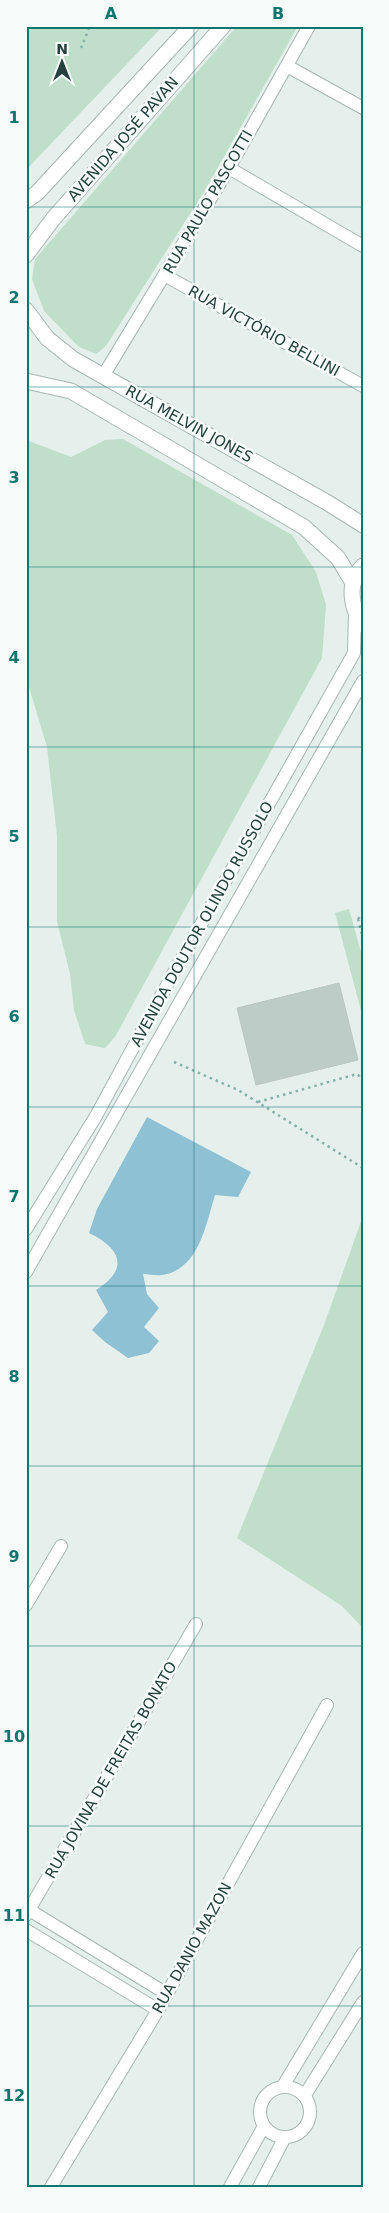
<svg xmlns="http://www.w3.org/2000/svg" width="389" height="2213" viewBox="0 0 389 2213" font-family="'DejaVu Sans',sans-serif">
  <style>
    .green { fill: #bfdfcb }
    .water { fill: #8ec1d3 }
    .building { fill: #beccc8; stroke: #b8c8c3 }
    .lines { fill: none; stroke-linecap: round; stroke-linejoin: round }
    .minor-casing { stroke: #a7b7b4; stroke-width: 14 }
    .tertiary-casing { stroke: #a7b7b4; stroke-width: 17 }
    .path { stroke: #86b2a9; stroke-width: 2.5; stroke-dasharray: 2.5 4; stroke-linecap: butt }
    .minor { stroke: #fff; stroke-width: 12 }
    .tertiary { stroke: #fff; stroke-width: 15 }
    .grid { fill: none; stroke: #0f766e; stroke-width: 1; stroke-opacity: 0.55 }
    .labels { text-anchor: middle; stroke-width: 5; stroke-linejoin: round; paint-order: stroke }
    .street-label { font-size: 15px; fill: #24413d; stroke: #f6fbf9 }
    .neatline { fill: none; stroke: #0f766e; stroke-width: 2 }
    .grid-label { font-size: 16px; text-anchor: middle; font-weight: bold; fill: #0f766e }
  </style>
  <rect width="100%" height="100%" fill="#e5efec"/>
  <path class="green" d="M26,26H163L26,170Z
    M237,26H298L207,187L106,346L96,354L79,347L44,311L32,279L35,259Z
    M123,439L292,535L316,572L326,605L322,658L115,1037L105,1048L85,1044L74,1010L70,974L57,921V836L47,747L26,677V440L71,457L105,440Z
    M349,909L363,959V1018L335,913Z
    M363,1216V1628L342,1606L237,1538L324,1325Z"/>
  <path class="water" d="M147,1117L251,1172L238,1197L215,1195C206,1224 199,1270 162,1275C156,1276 149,1274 143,1274L147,1294L159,1308L144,1327L159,1341L149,1353L128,1358L105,1342L92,1330L108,1312L96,1290C129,1269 122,1249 89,1233L97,1209Z"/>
  <path class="building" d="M339,983L358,1060L256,1085L237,1008Z"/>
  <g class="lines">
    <g class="minor-casing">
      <path id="minor" d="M287,66L363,108
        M229,168L363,246
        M166,276L363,386
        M103,376L229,168L309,26
        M26,1229L96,1116L173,974L354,653L355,613
        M26,1272L363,681
        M26,1605L61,1546
        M26,1908L167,1994
        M26,1915L196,1624
        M26,1930L158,2010
        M283,2086L363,1953
        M260 2112a25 25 0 1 1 50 0a25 25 0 1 1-50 0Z
        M305,2095L363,2002
        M51,2187L158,2010L327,1705
        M230,2187L264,2126
        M259,2187L285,2137"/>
    </g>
    <g class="tertiary-casing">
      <path id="tertiary" d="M26,201L37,193L191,26
        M26,255L53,219L223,26
        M26,310L47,338L73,359L328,503L363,525
        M26,381L71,391L304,527L338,558L353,583
        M363,566C346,583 351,608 363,625"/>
    </g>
    <path class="path" d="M81,48L90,26
      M358,919L363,938
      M358,919L363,913
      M174,1062L238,1090L363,1168
      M258,1102L357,1074L363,1079"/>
    <use href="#minor" class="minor"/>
    <use href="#tertiary" class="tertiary"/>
  </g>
  <path class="grid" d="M194,26V2187M26,207H363M26,387H363M26,567H363M26,747H363M26,927H363M26,1107H363M26,1286H363M26,1466H363M26,1646H363M26,1826H363M26,2006H363"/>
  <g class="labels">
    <g class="street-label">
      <text transform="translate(123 139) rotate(-49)" y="5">AVENIDA JOSÉ PAVAN</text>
      <text transform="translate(208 202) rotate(-60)" y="5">RUA PAULO PASCOTTI</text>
      <text transform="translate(264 331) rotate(29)" y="5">RUA VICTÓRIO BELLINI</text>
      <text transform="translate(189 424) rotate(29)" y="5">RUA MELVIN JONES</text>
      <text transform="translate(202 924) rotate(-61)" y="5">AVENIDA DOUTOR OLINDO RUSSOLO</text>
      <text transform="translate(111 1770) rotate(-60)" y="5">RUA JOVINA DE FREITAS BONATO</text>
      <text transform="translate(192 1948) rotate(-61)" y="5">RUA DANIO MAZON</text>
    </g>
  </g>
  <rect width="389" height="2213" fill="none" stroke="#f6fbf9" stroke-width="55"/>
  <g transform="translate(62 62)" stroke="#f6fbf9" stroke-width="4" paint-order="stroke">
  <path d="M0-4L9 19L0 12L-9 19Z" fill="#24413d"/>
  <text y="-8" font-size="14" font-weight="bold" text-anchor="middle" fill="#24413d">N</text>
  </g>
  <rect x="28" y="28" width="334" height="2158" class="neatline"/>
  <g class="grid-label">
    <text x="111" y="19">A</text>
    <text x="278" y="19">B</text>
    <text x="14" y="123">1</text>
    <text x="14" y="303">2</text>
    <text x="14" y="483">3</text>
    <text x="14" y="663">4</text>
    <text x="14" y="842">5</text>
    <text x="14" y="1022">6</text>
    <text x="14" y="1202">7</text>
    <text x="14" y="1382">8</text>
    <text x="14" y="1562">9</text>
    <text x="14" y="1742">10</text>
    <text x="14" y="1921">11</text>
    <text x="14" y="2101">12</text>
  </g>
</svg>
